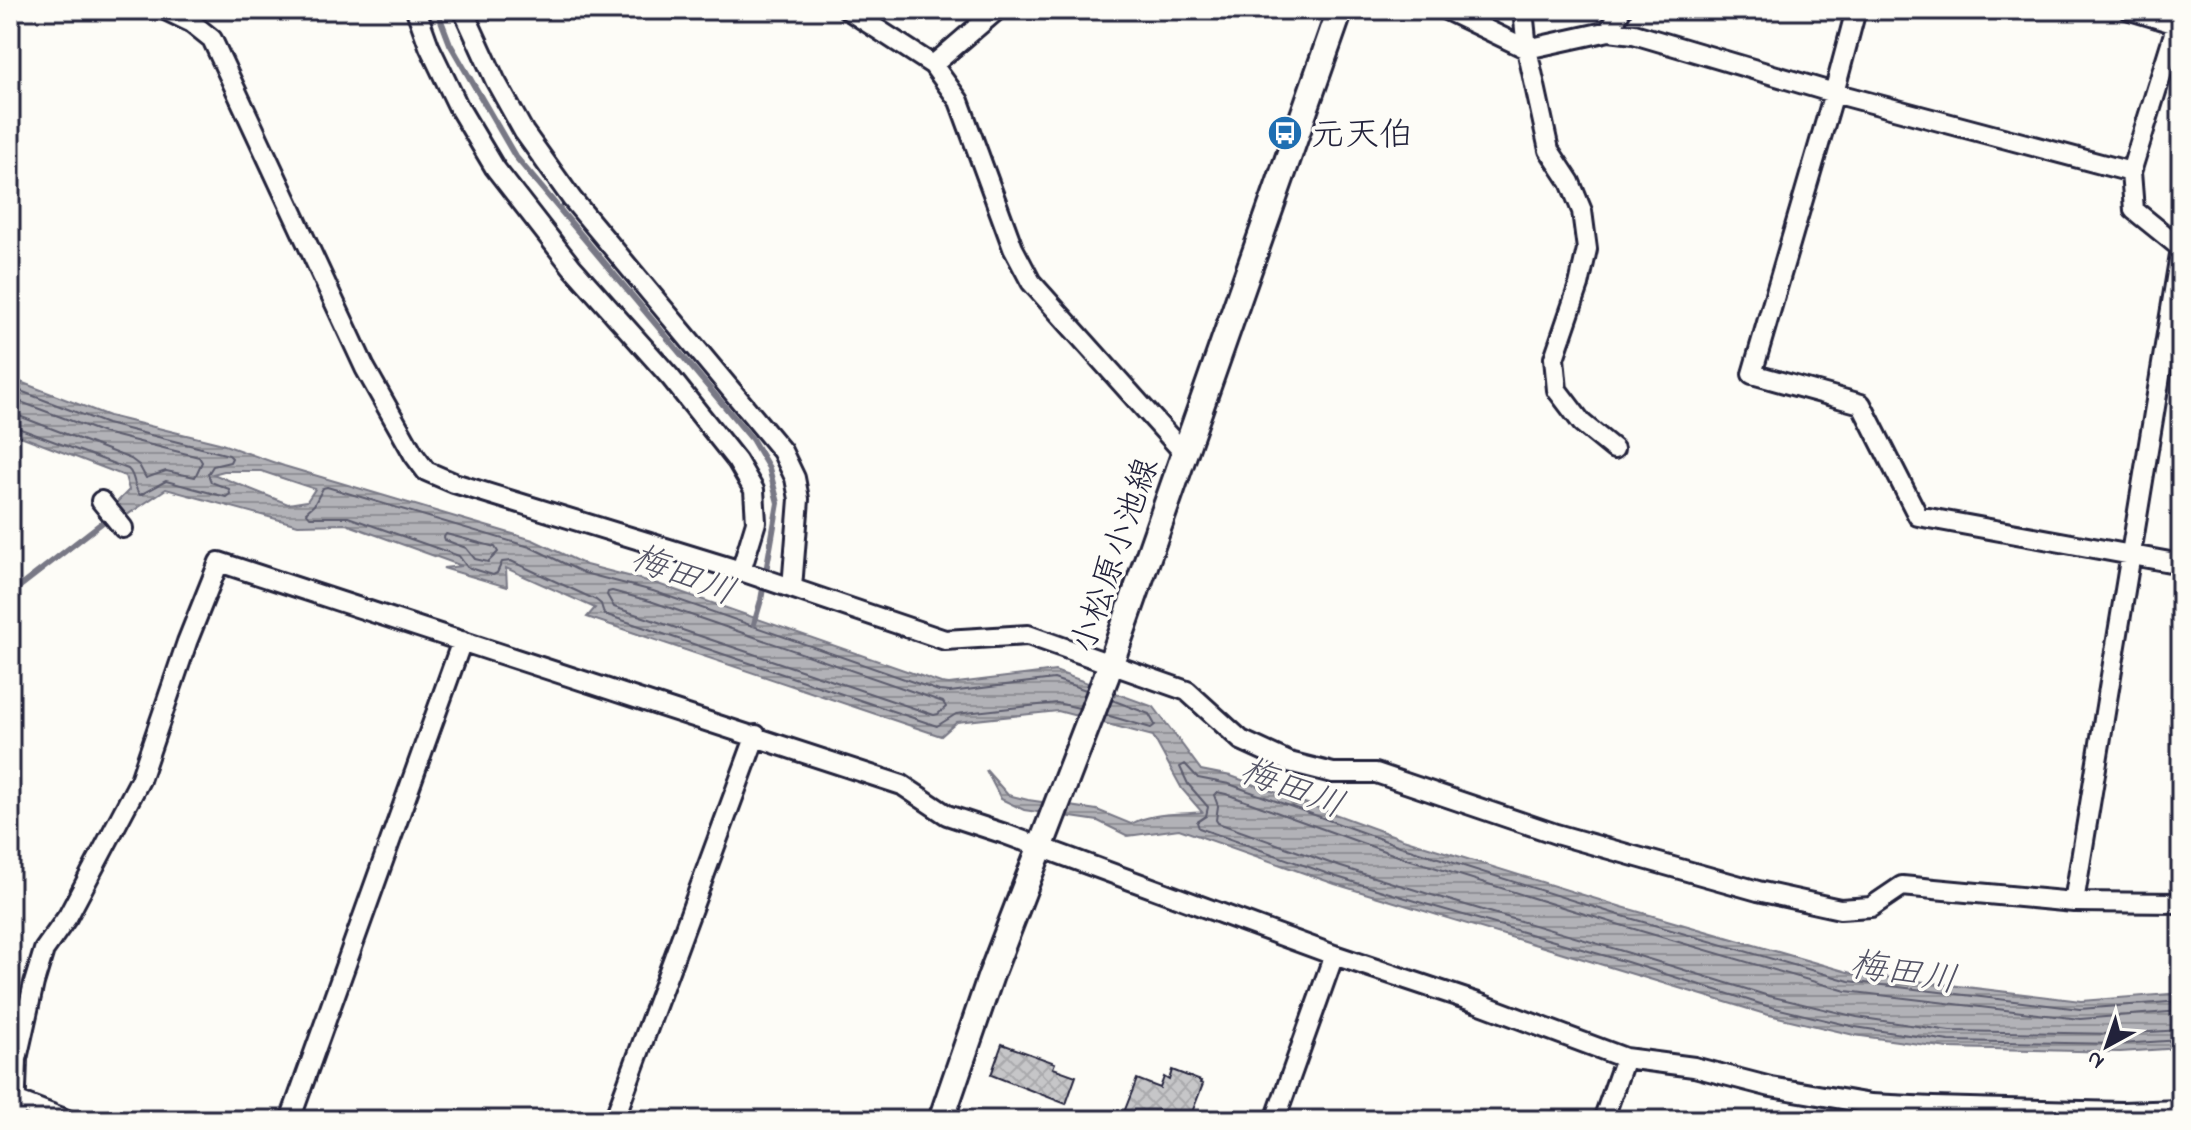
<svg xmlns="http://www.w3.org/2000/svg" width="2191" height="1130" viewBox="0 0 2191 1130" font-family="'Indie Flower','Klee One',sans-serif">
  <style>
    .water { fill: url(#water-rules); stroke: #787885; stroke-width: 2; fill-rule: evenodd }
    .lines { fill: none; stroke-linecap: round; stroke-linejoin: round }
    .shore { stroke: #5c5c6d; stroke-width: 2 }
    .stream { stroke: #787885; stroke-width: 6 }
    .building { fill: url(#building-cross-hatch); stroke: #22223b; stroke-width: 2 }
    .minor-casing { stroke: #22223b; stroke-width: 24 }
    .secondary-casing { stroke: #22223b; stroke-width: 30 }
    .minor { stroke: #fdfcf7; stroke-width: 18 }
    .secondary { stroke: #fdfcf7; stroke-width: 24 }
    .labels { text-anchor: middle; stroke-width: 7; stroke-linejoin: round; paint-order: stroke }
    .poi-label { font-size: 34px; fill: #22223b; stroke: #fdfcf7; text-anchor: start }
    .street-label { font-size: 34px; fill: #22223b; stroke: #fdfcf7 }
    .water-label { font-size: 36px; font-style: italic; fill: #545466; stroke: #fdfcf7 }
  </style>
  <defs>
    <pattern id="water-rules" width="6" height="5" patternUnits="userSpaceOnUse" patternTransform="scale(2)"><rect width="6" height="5" fill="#b2b2b7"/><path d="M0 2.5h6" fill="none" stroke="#909096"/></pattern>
    <pattern id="building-cross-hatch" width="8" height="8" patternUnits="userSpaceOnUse" patternTransform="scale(2)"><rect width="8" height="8" fill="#c6c6c8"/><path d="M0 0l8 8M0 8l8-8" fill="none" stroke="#aaaaad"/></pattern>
  </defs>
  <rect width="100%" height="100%" fill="#fdfcf7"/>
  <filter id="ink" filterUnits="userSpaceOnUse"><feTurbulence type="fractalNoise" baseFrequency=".0125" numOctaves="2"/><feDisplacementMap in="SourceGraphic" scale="16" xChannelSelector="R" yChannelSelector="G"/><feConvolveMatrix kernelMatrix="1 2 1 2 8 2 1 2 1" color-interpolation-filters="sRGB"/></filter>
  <g filter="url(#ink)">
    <path class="water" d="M10,378L109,416L219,443L284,466L533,540L586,565L655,583L941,683L949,684L1055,671L1154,707L1201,770L1231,776L1403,839L1622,907L1851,973L2081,1001L2181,993V1048L2120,1052L1948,1048L1854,1035L1765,1014L1335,884L1179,829L1128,836L1098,821L1024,810L1001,799L986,770L1008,795L1028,800L1097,810L1131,824C1152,812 1179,815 1202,812L1182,789L1153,736L1058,711L957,722L941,736L587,617L595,608L506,568L507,587L443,568L462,566L346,524L298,525L166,489L124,517L115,504L129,490L125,476L10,432ZM224,471H261L315,489L307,501L288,504L213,474Z"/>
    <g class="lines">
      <path class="shore" d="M10,387L107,424L229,455L232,458L230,462L213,466L208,474L211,482L229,489L230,494L226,497L166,481L140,495C133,488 136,476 128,469L10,425
        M10,398L104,433L199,457L202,462L195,477L166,471L146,478L139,465L131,459L19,416L10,415
        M446,534L495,547L498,552L488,562L475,559L466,548L445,540L444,537Z
        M612,591L650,601L943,702L946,707L938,714L934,715L614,607L607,595L608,592Z
        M1079,708L1057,703L956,714L937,726L604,614L601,604L596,600L511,561L502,562L497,573L493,575L467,567L459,556L348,517H310L306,512L314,505L323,488L327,487L530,547L584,573L653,591L939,691L950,692L1054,679L1086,690
        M1106,715L1151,728L1155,725L1149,714L1112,700
        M2181,1001L2080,1009L1849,981L1619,915L1400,846L1229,784L1198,778L1185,764L1180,767L1188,784L1208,807L1206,816L1197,822L1199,828L1337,877L1432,906L1627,962L1767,1006L1855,1027L1949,1041L2120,1044L2181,1040
        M2181,1011L2080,1019L1846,991L1617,924L1398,856L1226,794L1217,792L1214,795L1218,806L1216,820L1218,823L1341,867L1435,896L1629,953L1769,996L1857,1017L1950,1031L2119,1034L2181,1030"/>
      <path class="stream" d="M437,10L450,44L515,156L752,439L769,468L778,503L761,600L754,624
        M10,594L112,515"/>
    </g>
    <path class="building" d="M1002,1044L1055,1063L1053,1068L1076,1076L1066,1104L991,1075Z
      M1172,1070L1201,1081L1200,1083L1203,1084L1189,1120H1165L1154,1112L1151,1120H1121L1137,1079L1160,1088L1164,1077L1169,1080Z"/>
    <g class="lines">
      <g class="minor-casing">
        <path id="minor" d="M165,10L192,23L212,39L365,368L414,455L426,471L454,483L741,571L945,640L1028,635L1187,691L1241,740L1289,762L1333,773H1376L1556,834L1758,891L1840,909L1871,907L1902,886L2074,902
          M416,10L429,46L458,106L495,168L572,267L671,378L737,461L754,490L756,522L741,571
          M463,10L495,80L524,132L572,199L782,451L795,478L799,499L792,588
          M848,10L933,65L959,101L1013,248L1031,282L1184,453
          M1446,10L1527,49L1609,31L1634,34L1834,93L1856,10
          M1523,10L1527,49L1549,150L1570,182L1582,211L1587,249L1579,285L1554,358L1557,390L1582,423L1614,449
          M2130,10L2177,24
          M2181,11L2131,172L2134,210L2181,248L2074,902L2181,903
          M1609,31L1621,10
          M933,65L997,10
          M2131,172L1834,93L1752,374L1861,404L1918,516L2181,564
          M101,501L123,528
          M10,1098L67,1120
          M15,1120L17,1059L34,983L44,950L68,916L140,780L187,642L219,562L902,785L947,815L1005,834L1334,955L1478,1003L1625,1058L1694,1067L1771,1087L1871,1104L1933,1107L2122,1112L2181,1110
          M290,1120L462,641
          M614,1120L756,735
          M1275,1120L1334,955
          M1603,1120L1625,1058"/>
      </g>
      <g class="secondary-casing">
        <path id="secondary" d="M941,1120L991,975L1106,677L1340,10"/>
      </g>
      <use href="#minor" class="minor"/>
      <use href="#secondary" class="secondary"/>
    </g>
  </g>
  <defs>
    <g id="bus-disc" transform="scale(1.8)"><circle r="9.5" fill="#1f6fb2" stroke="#fdfcf7"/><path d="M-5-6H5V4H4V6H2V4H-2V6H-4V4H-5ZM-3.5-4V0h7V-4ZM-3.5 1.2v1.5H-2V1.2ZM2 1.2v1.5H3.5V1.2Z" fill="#fff"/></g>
  </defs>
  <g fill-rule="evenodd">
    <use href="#bus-disc" x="1285" y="133"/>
  </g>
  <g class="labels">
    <g class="poi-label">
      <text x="1311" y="145">元天伯</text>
    </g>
    <g class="street-label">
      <text transform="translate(1113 555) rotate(-71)" y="12">小松原小池線</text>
    </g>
    <g class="water-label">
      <text transform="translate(684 573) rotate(21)" y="13">梅田川</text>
      <text transform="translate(1293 786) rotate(21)" y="13">梅田川</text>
      <text transform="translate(1904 970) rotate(9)" y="13">梅田川</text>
    </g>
  </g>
  <rect width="2191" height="1130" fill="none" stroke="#fdfcf7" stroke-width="40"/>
  <rect x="20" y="20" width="2151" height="1090" fill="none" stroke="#22223b" stroke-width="3" filter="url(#ink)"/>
  <g transform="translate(2107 1046) rotate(220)" stroke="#fdfcf7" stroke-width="6" paint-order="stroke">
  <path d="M0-6L14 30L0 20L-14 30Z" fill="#22223b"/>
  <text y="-12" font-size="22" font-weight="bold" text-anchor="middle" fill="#22223b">N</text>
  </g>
</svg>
